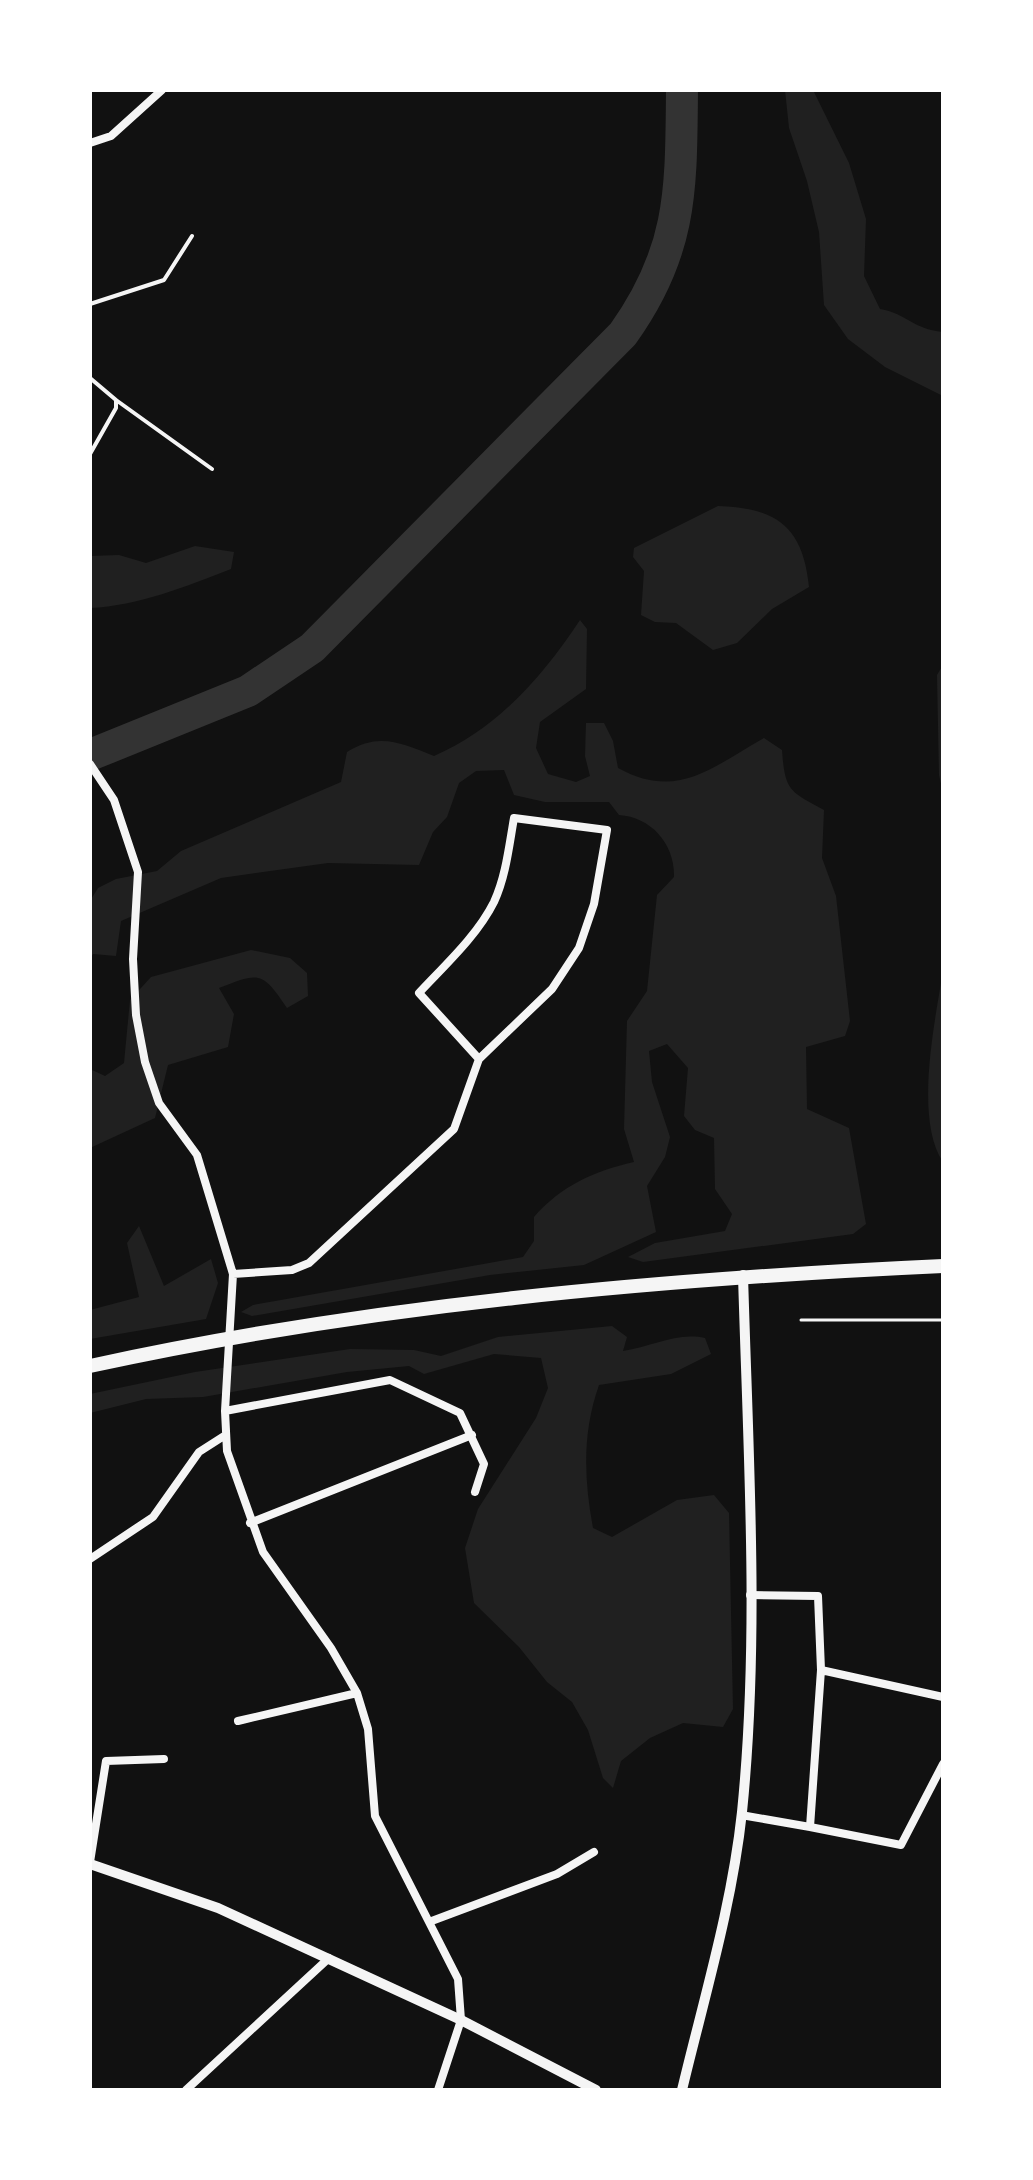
<svg xmlns="http://www.w3.org/2000/svg" width="1033" height="2180" viewBox="0 0 1033 2180" font-family="'PT Sans',sans-serif">
  <style>
    .green { fill: #202020 }
    .lines { fill: none; stroke-linecap: round; stroke-linejoin: round }
    .river { stroke: #333; stroke-width: 32 }
    .path { stroke: #f5f5f5; stroke-width: 3 }
    .service { stroke: #f5f5f5; stroke-width: 4 }
    .minor { stroke: #f5f5f5; stroke-width: 8 }
    .tertiary { stroke: #f5f5f5; stroke-width: 10 }
    .primary { stroke: #f5f5f5; stroke-width: 14 }
  </style>
  <rect width="100%" height="100%" fill="#111"/>
  <path class="green" d="M785,90H813L849,163L866,219L864,276L880,309C908,314 912,329 943,332V396L885,367L848,339L824,305L819,232L807,181L789,128Z
    M718,506C776,508 803,526 809,587L772,609L737,643L713,650L676,623L655,622L641,615L644,571L633,557L634,548Z
    M195,546L234,552L231,569C187,586 138,606 90,608V556L119,555L146,563Z
    M580,620L587,629L586,689L540,722L536,748L548,774L576,782L590,776L585,756L586,723H604L613,741L618,768C678,801 712,767 764,738L782,750C785,791 789,791 824,810L822,858L836,896L850,1021L845,1036L806,1047L807,1109L849,1128L866,1224L853,1234L643,1262L628,1257L655,1243L725,1231L732,1214L715,1189L714,1138L695,1130L684,1116L688,1068L667,1044L649,1051L652,1082L670,1137L665,1157L647,1186L656,1232L584,1265L490,1275L252,1316L241,1312L253,1305L523,1257L534,1241V1217C561,1186 594,1171 634,1162L624,1129L627,1021L647,991L657,895L674,877C675,844 651,817 619,815L609,802H545L514,795L504,770L476,771L459,783L447,817L433,832L419,865L328,863L221,878L121,921L116,956L93,954L90,959V901L98,888L116,879L157,871L181,851L341,782L347,752C379,732 401,743 434,756C497,729 543,676 580,620Z
    M943,665V792L939,775L937,675Z
    M251,950L290,958L307,973L308,996L287,1008C262,971 260,972 219,988L234,1014L228,1047L168,1065L155,1118L90,1148V1069L105,1076L124,1063L130,1000L151,977Z
    M943,971V1162C914,1119 935,1021 943,971Z
    M139,1226L164,1286L211,1259L218,1283L206,1319L90,1339V1310L139,1297L127,1243Z
    M612,1326L627,1337L623,1351C652,1347 676,1332 705,1338L711,1354L671,1374L599,1385C582,1433 584,1479 593,1528L612,1537L677,1500L714,1495L729,1513L733,1709L723,1727L683,1723L650,1738L621,1761L613,1788L603,1778L588,1730L572,1702L547,1682L519,1647L474,1603L465,1548L478,1509L536,1418L548,1388L541,1358L494,1354L424,1374L409,1366L347,1372L203,1397L146,1399L90,1413V1394L195,1372L350,1349L414,1350L441,1356L498,1337Z"/>
  <g class="lines">
    <path class="river" d="M90,755L248,691L312,648L623,334C683,250 681,189 682,90"/>
    <path class="path" d="M801,1320H943"/>
    <path class="service" d="M90,304L164,280L192,236
      M90,378L116,400V408L90,454
      M116,400L212,469"/>
    <path class="minor" d="M90,143L111,136L162,90
      M90,764L114,800L138,872L133,959L136,1015L145,1062L159,1103L197,1155L233,1274L225,1411L227,1451L263,1552L331,1648L357,1693L368,1729L375,1816L458,1979L461,2020L438,2090
      M233,1274L292,1270L309,1263L454,1129L479,1059L552,989L579,948L594,904L607,830L514,818C509,846 506,876 494,902C477,936 445,965 419,993L479,1059
      M225,1411L390,1380L460,1413L484,1464L475,1492
      M250,1523L472,1435
      M90,1559L153,1517L199,1452L224,1436
      M821,1670L943,1697
      M238,1721L357,1693
      M741,1815L810,1827L821,1670L818,1596L750,1595
      M810,1827L901,1845L943,1764
      M90,1862L106,1761L164,1759
      M429,1922L557,1874L594,1852
      M186,2090L329,1958"/>
    <path class="tertiary" d="M90,1864L218,1908L461,2020L596,2090
      M682,2090C704,1998 732,1906 742,1812C760,1634 748,1453 743,1275"/>
    <path class="primary" d="M90,1366C369,1305 658,1279 943,1266"/>
  </g>
  <rect width="1033" height="2180" fill="none" stroke="#ffffff" stroke-width="184"/>
</svg>
